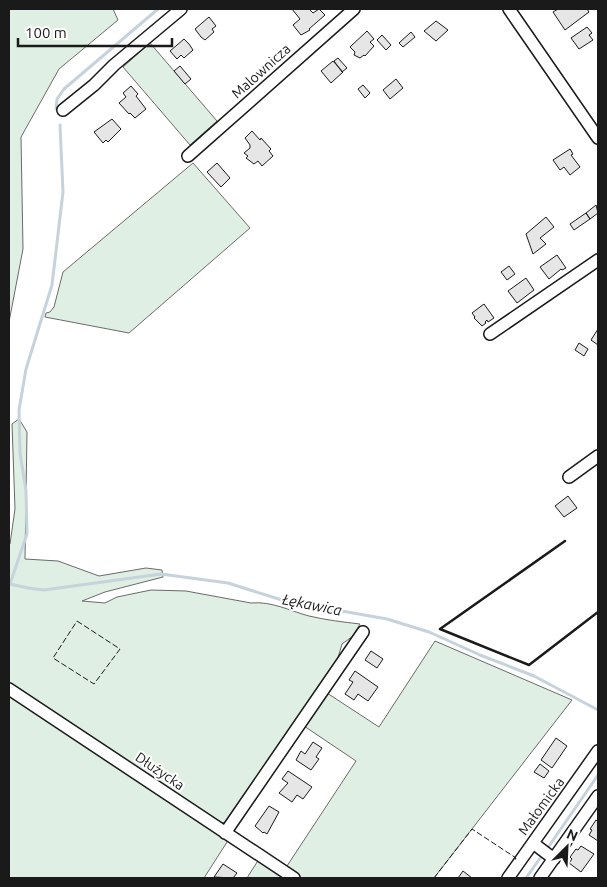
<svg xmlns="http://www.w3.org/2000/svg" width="607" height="887" viewBox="0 0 607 887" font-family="Ubuntu,sans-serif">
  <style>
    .green { fill: #e0efe3; stroke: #6a6a6a }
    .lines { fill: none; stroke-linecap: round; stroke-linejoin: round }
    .stream { stroke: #c6d2dc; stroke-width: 3 }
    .building { fill: #e6e6e6; stroke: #1a1a1a }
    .minor-casing { stroke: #1a1a1a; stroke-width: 14 }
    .minor { stroke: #fff; stroke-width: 11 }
    .fence { stroke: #1a1a1a; stroke-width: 1; stroke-dasharray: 6 2.5; stroke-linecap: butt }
    .wall { stroke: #1a1a1a; stroke-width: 2.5 }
    .labels { text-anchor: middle; stroke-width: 4; stroke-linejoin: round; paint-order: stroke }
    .street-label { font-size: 14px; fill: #1a1a1a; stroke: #fff }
    .water-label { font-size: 15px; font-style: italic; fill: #1a1a1a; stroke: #fff }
  </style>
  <rect width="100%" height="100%" fill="#fff"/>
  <path class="green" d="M9,9H113L118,20L59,69L21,137L23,249L9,322Z
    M150,43L217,121L190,145L123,67Z
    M193,163L250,228L129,333L45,317L46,313L50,312L54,307L63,272Z
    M19,419L27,432L25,559L58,561L99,576L146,568L162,570L163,577L105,592L82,601L105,603L117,597L151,590L186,591L251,603C272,601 290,611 309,616C326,620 343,622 360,624L353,636L342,644L337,661L227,822L220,823L9,684V545L10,544L15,509L12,424Z
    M435,641L572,700L434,878H299L285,869L356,761L304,726L327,693L379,727Z
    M9,691L229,839L204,878H9Z
    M259,859L288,878H247Z"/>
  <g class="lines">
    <path class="stream" d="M56,109L57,99L64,89L158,9
      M60,125L63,192L52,285L26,369L19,410L20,453L26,491L27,534L10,584L28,588L44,590L161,574L228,583L285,601L387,619L429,632L480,655L534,676L598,710
      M547,849L598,775
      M526,878L543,854"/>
  </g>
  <path class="building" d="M292,9H309L313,13L319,9L325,15L309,29L310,30L301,35L293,25L300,19Z
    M558,9H587L589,12L565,30L553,12Z
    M209,17L216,26L212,29L214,32L205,40L201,37L195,29Z
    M436,21L448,30L436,41L424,31Z
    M587,27L592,33L589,35L593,40L579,49L571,38Z
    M367,31L374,39L370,42L374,46L365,56L364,55L360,58L354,55L355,52L350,47Z
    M411,32L415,37L403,47L399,43Z
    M382,35L391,45L386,50L377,40Z
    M184,39L189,44L193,50L184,58L181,55L177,59L170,51Z
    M338,58L347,68L342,72L334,61Z
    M333,61L343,72L331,83L321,71Z
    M180,66L191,79L185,84L174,71Z
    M396,79L403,88L390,99L383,90Z
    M363,85L370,93L365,98L358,89Z
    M131,86L138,94L136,96L146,109L135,118L130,113L129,114L119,103L126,97L123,93Z
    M112,119L121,129L108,142L106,140L103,143L94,132Z
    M252,131L260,140L261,138L271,149L269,151L273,156L262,166L258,161L254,164L246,158L248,156L244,153L250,148V145L245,138Z
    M570,149L573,154L571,155L580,167L570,175L564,167L560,170L553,160Z
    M217,163L230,178L221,187L207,172Z
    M596,205L598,213L590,219L586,213Z
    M586,213L590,219L574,230L570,224Z
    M546,217L554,227L540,238L546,244L533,254L526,234Z
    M557,255L566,268L562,270L561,269L549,279L540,267Z
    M509,266L515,274L507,280L501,272Z
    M526,278L534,290L517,303L508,291Z
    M484,304L494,318L488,322L487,320L485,322L486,323L482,326L474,318L475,317L472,313Z
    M598,329V345L591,340Z
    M579,343L588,349L584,356L575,350Z
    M568,496L577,508L564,517L555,506Z
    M371,651L383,659L377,668L365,660Z
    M355,671L378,687L368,701L358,694L354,700L345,694L353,682L349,680Z
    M556,738L567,746L552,768L541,760Z
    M313,742L322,748L316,757L319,759L311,770L296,760L301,751L305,754Z
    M540,764L549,771L544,778L534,772Z
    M288,771L312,787L303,799L297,795L292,802L279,793L288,783L282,779Z
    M269,806L279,812L267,834L264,832L263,833L255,826Z
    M596,820L598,822V841L589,835L592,830L590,829Z
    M581,846L594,854L581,872L569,863L572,859L570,857L576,849L578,850Z
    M223,864L237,873L233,878L214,877Z
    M463,871L472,878H458Z"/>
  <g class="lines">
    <g class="minor-casing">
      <path id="minor" d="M509,9L598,138
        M63,110L94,85L114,65L181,9
        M188,156L354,9
        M490,334L598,260
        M569,477L598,456
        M9,689L294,878
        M225,833L363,632
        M533,843L554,859
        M508,878L598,751
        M540,878L598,796"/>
    </g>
    <use href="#minor" class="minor"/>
    <path class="fence" d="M77,621L120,649L94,684L53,658Z
      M434,878L472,829L516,858L515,860"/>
    <path class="wall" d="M565,541L440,629L529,665L598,612"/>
  </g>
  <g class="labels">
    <g class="street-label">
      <text transform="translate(261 71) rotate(-42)" y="5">Malownicza</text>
      <text transform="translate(160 771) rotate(34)" y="5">Dłużycka</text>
      <text transform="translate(541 806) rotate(-54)" y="5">Małomicka</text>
    </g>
    <g class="water-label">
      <text transform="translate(312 605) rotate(11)" y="5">Łękawica</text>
    </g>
  </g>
  <rect width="607" height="887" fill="none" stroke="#1a1a1a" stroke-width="20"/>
  <g transform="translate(567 847) rotate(24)" stroke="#ffffff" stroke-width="4" paint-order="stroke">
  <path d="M0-4L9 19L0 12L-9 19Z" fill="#1a1a1a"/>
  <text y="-8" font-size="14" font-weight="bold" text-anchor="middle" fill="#1a1a1a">N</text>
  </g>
  <path d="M18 38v8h154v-8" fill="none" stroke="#1a1a1a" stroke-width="2.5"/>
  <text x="25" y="38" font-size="15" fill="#1a1a1a" stroke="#ffffff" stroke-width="4" paint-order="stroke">100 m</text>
</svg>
